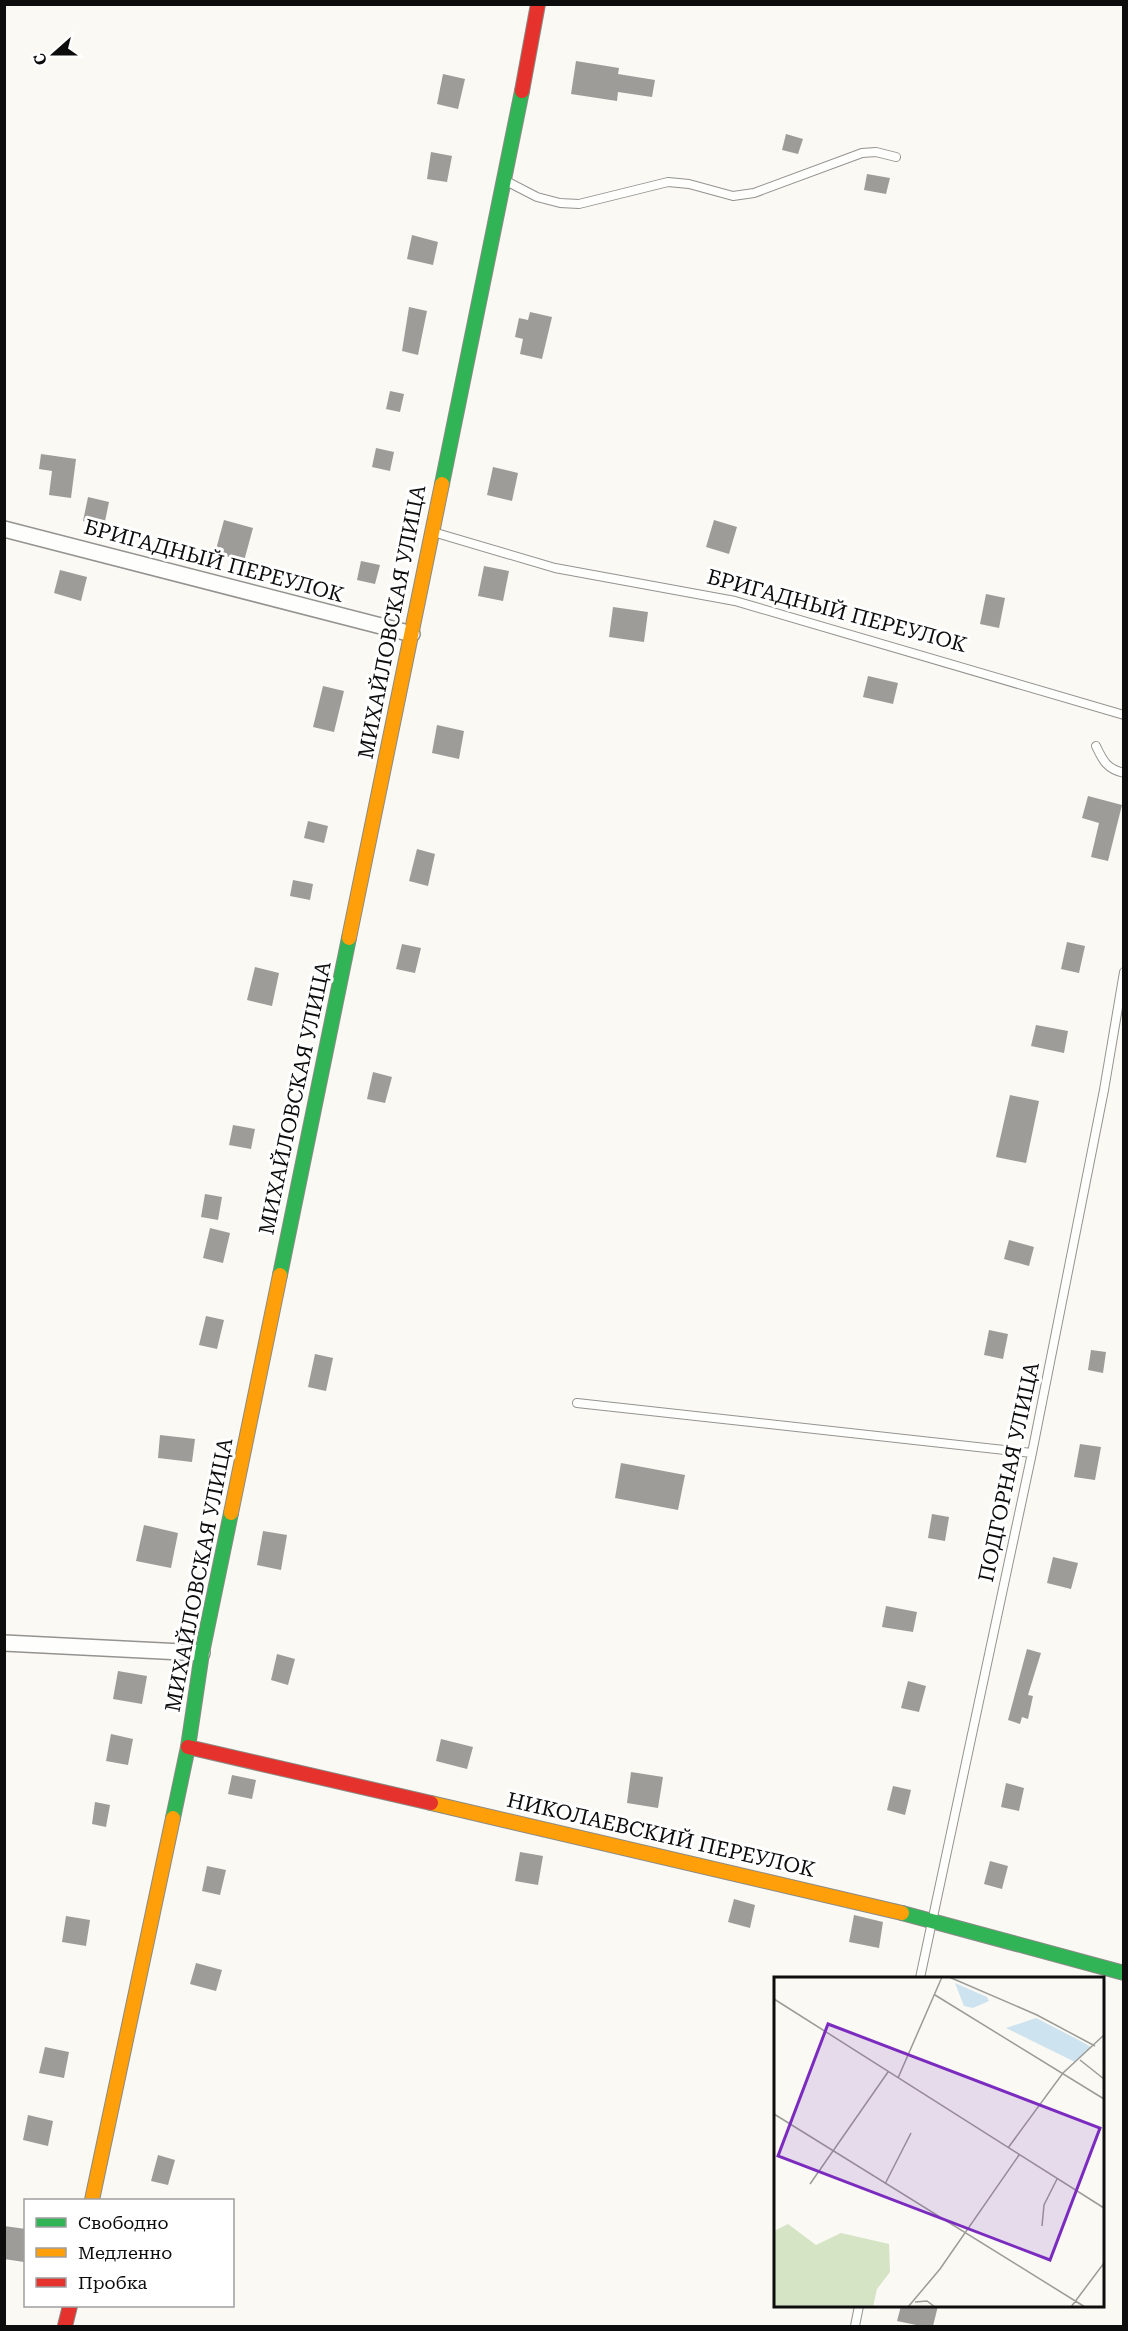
<svg xmlns="http://www.w3.org/2000/svg" width="1128" height="2331" viewBox="0 0 1128 2331" font-family="'Roboto Serif',serif">
  <style>
    .building { fill: #9e9c98 }
    .lines { fill: none; stroke-linecap: round; stroke-linejoin: round }
    .lane-casing { stroke: #949391; stroke-width: 10 }
    .street-casing { stroke: #949391; stroke-width: 18 }
    .fast-casing { stroke: #8a8a87; stroke-width: 16 }
    .slow-casing { stroke: #8a8a87; stroke-width: 16 }
    .jam-casing { stroke: #8a8a87; stroke-width: 16 }
    .lane { stroke: #fefefd; stroke-width: 8 }
    .street { stroke: #fefefd; stroke-width: 15 }
    .fast { stroke: #30b455; stroke-width: 14 }
    .slow { stroke: #ff9f0a; stroke-width: 14 }
    .jam { stroke: #e5322d; stroke-width: 14 }
    .labels { text-anchor: middle; stroke-width: 6; stroke-linejoin: round; paint-order: stroke }
    .street-label { font-size: 21px; fill: #0d0d0d; stroke: #fff }
    .inset-road { fill: none; stroke: #9b9b97; stroke-width: 1.5 }
    .view { fill: #7b2cbf; fill-opacity: 0.15; stroke: #7b2cbf; stroke-width: 3 }
    .inset-edge { fill: none; stroke: #0d0d0d; stroke-width: 3 }
  </style>
  <rect width="100%" height="100%" fill="#faf9f3"/>
  <path class="building" d="M576,61L619,68L618,74L655,80L652,97L618,92L617,101L571,94Z
    M443,74L465,79L458,109L437,104Z
    M786,134L803,139L798,154L782,150Z
    M431,152L452,156L447,182L427,179Z
    M867,174L890,178L886,194L864,190Z
    M412,235L438,242L433,265L407,259Z
    M409,307L427,311L418,355L402,351Z
    M530,312L552,317L542,359L520,354L523,339L515,337L519,318L528,320Z
    M390,391L404,394L400,412L386,409Z
    M376,448L394,452L390,471L372,467Z
    M41,454L76,459L71,498L49,495L52,471L39,469Z
    M493,467L518,473L512,501L487,495Z
    M88,497L109,502L104,526L83,521Z
    M224,520L253,528L244,561L215,553Z
    M714,520L737,527L729,554L706,547Z
    M361,561L380,565L375,584L357,580Z
    M484,566L509,571L503,601L478,596Z
    M60,570L87,577L81,601L54,593Z
    M986,594L1005,598L999,628L980,624Z
    M613,607L648,612L644,642L609,637Z
    M868,676L898,683L893,704L863,697Z
    M323,686L344,691L334,732L313,727Z
    M437,725L464,731L459,759L432,753Z
    M1088,796L1122,805L1108,861L1091,857L1099,823L1082,818Z
    M308,821L328,826L324,843L304,838Z
    M417,849L435,854L428,886L409,881Z
    M293,880L313,884L310,900L290,896Z
    M1067,942L1085,946L1079,973L1061,969Z
    M402,944L421,948L415,973L396,969Z
    M255,967L279,973L272,1006L247,1000Z
    M1036,1025L1068,1031L1064,1053L1031,1046Z
    M373,1072L392,1077L385,1103L367,1099Z
    M1010,1095L1039,1101L1026,1163L996,1157Z
    M233,1125L255,1129L251,1149L229,1145Z
    M205,1194L222,1197L218,1220L201,1217Z
    M210,1228L230,1233L223,1263L203,1258Z
    M1009,1240L1034,1247L1029,1266L1004,1259Z
    M206,1316L224,1320L217,1349L199,1345Z
    M989,1330L1008,1334L1003,1359L984,1355Z
    M1091,1350L1106,1352L1103,1373L1088,1370Z
    M315,1354L333,1358L326,1391L308,1387Z
    M160,1435L195,1439L192,1462L158,1458Z
    M1080,1444L1101,1447L1095,1480L1074,1477Z
    M621,1463L685,1475L678,1510L615,1498Z
    M932,1514L949,1517L945,1541L928,1538Z
    M144,1525L178,1533L171,1568L136,1561Z
    M263,1531L287,1535L281,1570L257,1565Z
    M1053,1557L1078,1563L1071,1589L1047,1583Z
    M886,1606L917,1612L913,1632L882,1627Z
    M1027,1649L1041,1653L1028,1695L1033,1696L1028,1719L1022,1717L1020,1724L1008,1720Z
    M277,1654L295,1659L288,1685L271,1680Z
    M118,1671L147,1676L142,1704L113,1699Z
    M908,1681L926,1686L919,1712L901,1708Z
    M111,1734L133,1739L128,1765L106,1761Z
    M441,1739L473,1747L467,1769L436,1761Z
    M631,1772L663,1777L658,1808L627,1803Z
    M232,1775L256,1780L252,1799L228,1794Z
    M1006,1783L1024,1788L1019,1811L1001,1807Z
    M893,1786L911,1790L905,1815L887,1810Z
    M95,1802L110,1805L106,1827L92,1824Z
    M520,1852L543,1856L538,1885L515,1881Z
    M990,1861L1008,1866L1002,1889L984,1884Z
    M207,1866L226,1870L220,1895L202,1891Z
    M734,1899L755,1905L750,1928L728,1922Z
    M854,1915L883,1922L879,1948L849,1942Z
    M66,1916L90,1920L86,1946L62,1942Z
    M196,1963L222,1970L216,1991L190,1984Z
    M45,2047L69,2052L64,2078L39,2073Z
    M28,2115L53,2121L48,2146L23,2140Z
    M158,2155L175,2160L168,2185L151,2181Z
    M4,2226L26,2229L24,2262L4,2259Z
    M901,2306H938L933,2326H921L897,2321Z"/>
  <g class="lines">
    <g class="lane-casing">
      <path id="lane" d="M506,181L537,197L560,203L579,204L668,182L689,184L733,196L754,193L862,153L876,152L896,157
        M433,532L555,568L735,601L1124,715
        M1096,746C1103,761 1107,769 1124,773
        M577,1403L1032,1453
        M920,1978L1032,1453L1104,1090L1124,972
        M855,2326L859,2306"/>
    </g>
    <g class="street-casing">
      <path id="street" d="M4,529L412,634
        M4,1643L202,1653"/>
    </g>
    <g class="fast-casing">
      <path id="fast" d="M442,484L522,91
        M280,1275L349,938
        M173,1818L188,1747L202,1653L231,1513
        M902,1913L1124,1973"/>
    </g>
    <g class="slow-casing">
      <path id="slow" d="M349,938L442,484
        M231,1513L280,1275
        M431,1803L902,1913
        M92,2200L173,1818"/>
    </g>
    <g class="jam-casing">
      <path id="jam" d="M522,91L538,4
        M188,1747L431,1803
        M65,2326L70,2306"/>
    </g>
    <use href="#lane" class="lane"/>
    <use href="#street" class="street"/>
    <use href="#fast" class="fast"/>
    <use href="#slow" class="slow"/>
    <use href="#jam" class="jam"/>
  </g>
  <g class="labels">
    <g class="street-label">
      <text transform="translate(214 561) rotate(15)" y="7">БРИГАДНЫЙ ПЕРЕУЛОК</text>
      <text transform="translate(837 611) rotate(15)" y="7">БРИГАДНЫЙ ПЕРЕУЛОК</text>
      <text transform="translate(392 622) rotate(-79)" y="7">МИХАЙЛОВСКАЯ УЛИЦА</text>
      <text transform="translate(295 1098) rotate(-78)" y="7">МИХАЙЛОВСКАЯ УЛИЦА</text>
      <text transform="translate(1009 1472) rotate(-78)" y="7">ПОДГОРНАЯ УЛИЦА</text>
      <text transform="translate(199 1575) rotate(-79)" y="7">МИХАЙЛОВСКАЯ УЛИЦА</text>
      <text transform="translate(661 1835) rotate(13)" y="7">НИКОЛАЕВСКИЙ ПЕРЕУЛОК</text>
    </g>
  </g>
  <g transform="translate(774 1977)">
    <rect width="330" height="330" fill="#faf9f3"/>
    <path d="M14,247L42,268L67,256L115,267L116,295L103,312L99,330H0V254Z" fill="#d4e4c5"/>
    <path d="M181,6L213,20L215,24L199,31L190,29ZM262,41L301,61L317,70L301,85L232,51Z" fill="#cee3f0"/>
    <path class="inset-road" d="M175,0L263,38L321,69M161,18L330,122M0,22L330,231M306,83L330,102M124,101L168,0M0,137L311,330M234,171L289,96L330,58M36,207L114,95M111,207L137,156M268,249L270,228L283,202M141,325L153,324L161,330M134,330L166,292L245,178M297,330L330,286"/>
    <path class="view" d="M54,47L326,151L276,283L4,179Z"/>
    <rect width="330" height="330" class="inset-edge"/>
  </g>
  <rect width="1128" height="2331" fill="none" stroke="#0d0d0d" stroke-width="12"/>
  <rect x="24" y="2199" width="210" height="108" fill="#ffffff" stroke="#9e9e9e" stroke-width="1.5"/>
  <rect x="36" y="2218" width="30" height="9" fill="#30b455" stroke="#9e9e9e" stroke-width="1.5"/>
  <text x="78" y="2229" font-size="18" fill="#0d0d0d">Свободно</text>
  <rect x="36" y="2248" width="30" height="9" fill="#ff9f0a" stroke="#9e9e9e" stroke-width="1.5"/>
  <text x="78" y="2259" font-size="18" fill="#0d0d0d">Медленно</text>
  <rect x="36" y="2278" width="30" height="9" fill="#e5322d" stroke="#9e9e9e" stroke-width="1.5"/>
  <text x="78" y="2289" font-size="18" fill="#0d0d0d">Пробка</text>
  <g transform="translate(54 54) rotate(249)" stroke="#ffffff" stroke-width="4.5" paint-order="stroke">
  <path d="M0-4.5L10 22L0 15L-10 22Z" fill="#0d0d0d"/>
  <text y="-9" font-size="16" font-weight="bold" text-anchor="middle" fill="#0d0d0d">С</text>
  </g>
</svg>
